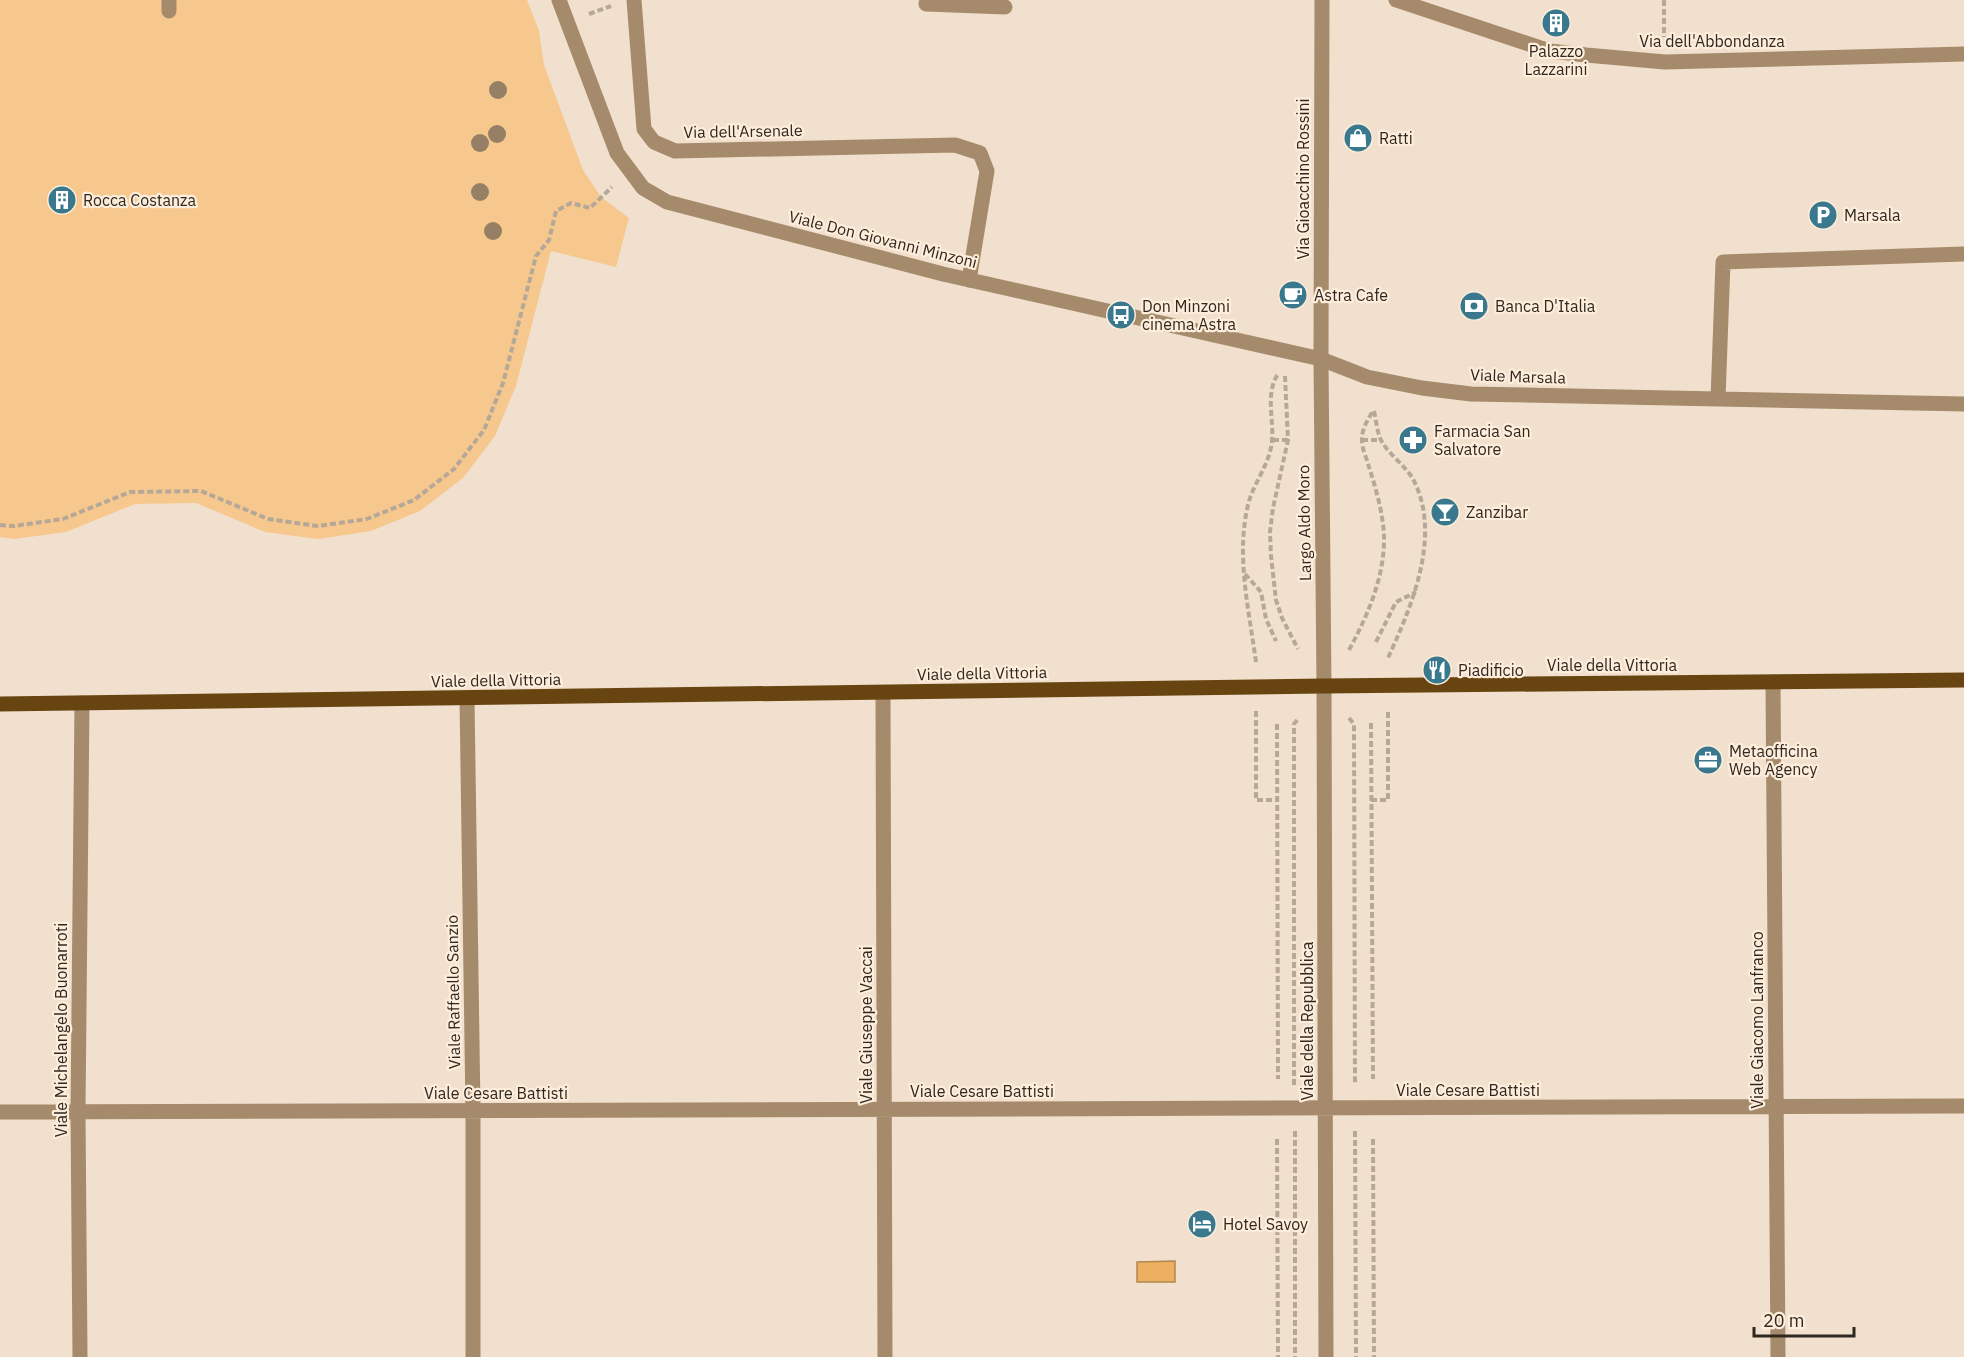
<svg xmlns="http://www.w3.org/2000/svg" width="1964" height="1357" viewBox="0 0 1964 1357" font-family="'IBM Plex Sans',sans-serif">
  <style>
    .green { fill: #f6c88e }
    .water { fill: #ecb060; stroke: #b3874d; stroke-width: 1.5 }
    .lines { fill: none; stroke-linecap: round; stroke-linejoin: round }
    .path { stroke: #b6a899; stroke-width: 4; stroke-dasharray: 6 3; stroke-linecap: butt }
    .pedestrian { stroke: #a58b6c; stroke-width: 15 }
    .minor { stroke: #a58b6c; stroke-width: 15 }
    .tertiary { stroke: #a58b6c; stroke-width: 15 }
    .primary { stroke: #684510; stroke-width: 15 }
    .tree { fill: #968065 }
    .labels { text-anchor: middle; stroke-width: 4.5; stroke-linejoin: round; paint-order: stroke }
    .street-label { font-size: 16px; fill: #2e2821; stroke: #feedda }
    .poi-label { font-size: 16px; fill: #2e2821; stroke: #feedda; text-anchor: start }
  </style>
  <rect width="100%" height="100%" fill="#f1e0cd"/>
  <path class="green" d="M0,0H527L539,31L544,65L583,170L601,197L629,218L616,267L551,251L516,386L495,436L463,478L420,511L371,531L318,539L265,532L196,503L135,504L66,532L14,539L0,537Z"/>
  <path class="water" d="M1175,1261V1282H1137V1262Z"/>
  <g class="lines">
    <path class="path" d="M1664,0V37
      M589,14L611,6
      M1285,376L1288,440L1273,508L1270,532L1271,556L1276,600L1282,618L1298,649
      M1374,411C1376,420 1377,430 1380,438C1387,454 1406,465 1414,481C1442,537 1411,608 1387,660
      M1273,440H1288
      M1362,440H1381
      M0,525L14,526L63,519L130,492L201,491L268,519L318,526L367,519L414,500L454,469L484,430L503,383L536,256L549,240L556,211L571,203L590,208L612,187
      M1245,574L1261,592L1266,619L1276,641
      M1376,642L1396,602L1416,592
      M1349,650C1368,615 1385,576 1384,536C1383,513 1376,489 1369,467C1367,459 1362,449 1362,441C1361,430 1368,419 1373,411
      M1256,662C1249,610 1235,553 1249,501C1255,481 1270,463 1272,441C1274,419 1265,393 1278,374
      M1256,711V800H1277
      M1349,718L1354,724L1355,1084
      M1371,723L1373,1079
      M1277,724L1278,1079
      M1371,800H1388V710
      M1294,1085V724L1298,719
      M1295,1131V1357
      M1355,1131L1356,1357
      M1277,1139L1278,1357
      M1373,1139L1374,1357"/>
    <path class="pedestrian" d="M169,0V11
      M1396,0L1550,51L1586,55L1665,62L1964,54
      M1321,359L1322,0"/>
    <path class="minor" d="M634,0L644,129L654,142L675,151L955,145L980,153L987,171L969,280
      M927,0L926,4L1005,7
      M1321,359L1367,377L1422,388L1471,394L1964,404
      M1718,399L1723,262L1964,254
      M1773,682L1778,1357
      M1324,686L1326,1357
      M883,693L885,1357
      M467,698L473,1111V1357
      M0,1112L1964,1106
      M80,1357L78,1112L82,703"/>
    <path class="tertiary" d="M559,0L617,153L643,188L667,202L943,274L1321,359L1324,686"/>
    <path class="primary" d="M0,704L1324,686L1964,680"/>
  </g>
  <g class="tree">
    <circle cx="498" cy="90" r="9"/>
    <circle cx="497" cy="134" r="9"/>
    <circle cx="480" cy="143" r="9"/>
    <circle cx="480" cy="192" r="9"/>
    <circle cx="493" cy="231" r="9"/>
  </g>
  <defs>
    <g id="building-disc" transform="scale(1.5)"><circle r="9.5" fill="#39788d" stroke="#feedda"/><path d="M-4-6H4V6H1V3H-1V6H-4ZM-2.5-4.3h1.7v1.8h-1.7ZM.8-4.3h1.7v1.8H.8ZM-2.5-1h1.7V.8h-1.7ZM.8-1h1.7V.8H.8Z" fill="#fff"/></g>
    <g id="shop-disc" transform="scale(1.5)"><circle r="9.5" fill="#39788d" stroke="#feedda"/><path d="M-5-2.5h2.3a2.7 3.5 0 0 1 5.4 0H5L5.5 6h-11ZM-1.5-2.5h3a1.5 2.3 0 0 0-3 0Z" fill="#fff"/></g>
    <g id="parking-disc" transform="scale(1.5)"><circle r="9.5" fill="#39788d" stroke="#feedda"/><path d="M-3.5-5.5H1a3.5 3.5 0 0 1 0 7H-1V5.5H-3.5ZM-1-3.4V-.6H.8a1.4 1.4 0 0 0 0-2.8Z" fill="#fff"/></g>
    <g id="cafe-disc" transform="scale(1.5)"><circle r="9.5" fill="#39788d" stroke="#feedda"/><path d="M-5.5-4.5H6V0H3Q3 3.5 0 3.5H-2.5Q-5.5 3.5-5.5 0ZM3-3.2v2h1.7v-2ZM-6 4.5H4V6H-6Z" fill="#fff"/></g>
    <g id="bank-disc" transform="scale(1.5)"><circle r="9.5" fill="#39788d" stroke="#feedda"/><path d="M-6-4H6V4H-6ZM0-2.3a2.3 2.3 0 1 0 0 4.6a2.3 2.3 0 1 0 0-4.6Z" fill="#fff"/></g>
    <g id="bus-disc" transform="scale(1.5)"><circle r="9.5" fill="#39788d" stroke="#feedda"/><path d="M-5-6H5V4H4V6H2V4H-2V6H-4V4H-5ZM-3.5-4V0h7V-4ZM-3.5 1.2v1.5H-2V1.2ZM2 1.2v1.5H3.5V1.2Z" fill="#fff"/></g>
    <g id="pharmacy-disc" transform="scale(1.5)"><circle r="9.5" fill="#39788d" stroke="#feedda"/><path d="M-2-6h4v4h4v4h-4v4h-4v-4h-4v-4h4Z" fill="#fff"/></g>
    <g id="bar-disc" transform="scale(1.5)"><circle r="9.5" fill="#39788d" stroke="#feedda"/><path d="M-6-5H6L.8 .8V4.5H3.5V6h-7V4.5H-.8V.8Z" fill="#fff"/></g>
    <g id="restaurant-disc" transform="scale(1.5)"><circle r="9.5" fill="#39788d" stroke="#feedda"/><path d="M-5-6h1v4h1v-4h1v4h1v-4h1v5L-1.5 .5V6h-2V.5L-5-1ZM5-6V6H3V1.5H1.5Q1.5-4 5-6Z" fill="#fff"/></g>
    <g id="office-disc" transform="scale(1.5)"><circle r="9.5" fill="#39788d" stroke="#feedda"/><path d="M-6-3h4V-5.5h4V-3h4V5H-6ZM-1-4.5V-3h2v-1.5ZM-6 0V1H6V0Z" fill="#fff"/></g>
    <g id="hotel-disc" transform="scale(1.5)"><circle r="9.5" fill="#39788d" stroke="#feedda"/><path d="M-6-4.5h1.5V1H6V5H4.5V3h-9V5H-6ZM-4 0a1.8 1.8 0 1 1 3.6 0ZM.5 0V-2.5h3Q6-2.5 6 0Z" fill="#fff"/></g>
  </defs>
  <g fill-rule="evenodd">
    <use href="#building-disc" x="1556" y="23"/>
    <use href="#shop-disc" x="1358" y="138"/>
    <use href="#building-disc" x="62" y="200"/>
    <use href="#parking-disc" x="1823" y="215"/>
    <use href="#cafe-disc" x="1293" y="295"/>
    <use href="#bank-disc" x="1474" y="306"/>
    <use href="#bus-disc" x="1121" y="315"/>
    <use href="#pharmacy-disc" x="1413" y="440"/>
    <use href="#bar-disc" x="1445" y="512"/>
    <use href="#restaurant-disc" x="1437" y="670"/>
    <use href="#office-disc" x="1708" y="760"/>
    <use href="#hotel-disc" x="1202" y="1224"/>
  </g>
  <g class="labels">
    <g class="street-label">
      <text x="1712" y="47">Via dell'Abbondanza</text>
      <text transform="translate(743 131) rotate(-1)" y="6">Via dell'Arsenale</text>
      <text transform="translate(1303 179) rotate(-90)" y="6">Via Gioacchino Rossini</text>
      <text transform="translate(883 239) rotate(14)" y="6">Viale Don Giovanni Minzoni</text>
      <text transform="translate(1518 376) rotate(2)" y="6">Viale Marsala</text>
      <text transform="translate(1304 523) rotate(-91)" y="6">Largo Aldo Moro</text>
      <text x="1612" y="671">Viale della Vittoria</text>
      <text transform="translate(982 673) rotate(-1)" y="6">Viale della Vittoria</text>
      <text transform="translate(496 680) rotate(-1)" y="6">Viale della Vittoria</text>
      <text transform="translate(453 992) rotate(-91)" y="6">Viale Raffaello Sanzio</text>
      <text transform="translate(1757 1020) rotate(-90)" y="6">Viale Giacomo Lanfranco</text>
      <text transform="translate(1307 1021) rotate(-90)" y="6">Viale della Repubblica</text>
      <text transform="translate(866 1025) rotate(-90)" y="6">Viale Giuseppe Vaccai</text>
      <text transform="translate(61 1030) rotate(-90)" y="6">Viale Michelangelo Buonarroti</text>
      <text x="1468" y="1096">Viale Cesare Battisti</text>
      <text x="982" y="1097">Viale Cesare Battisti</text>
      <text x="496" y="1099">Viale Cesare Battisti</text>
    </g>
    <g class="poi-label">
      <text x="1556" y="57" text-anchor="middle">Palazzo<tspan x="1556" dy="18">Lazzarini</tspan></text>
      <text x="1379" y="144">Ratti</text>
      <text x="83" y="206">Rocca Costanza</text>
      <text x="1844" y="221">Marsala</text>
      <text x="1314" y="301">Astra Cafe</text>
      <text x="1142" y="312">Don Minzoni<tspan x="1142" dy="18">cinema Astra</tspan></text>
      <text x="1495" y="312">Banca D'Italia</text>
      <text x="1434" y="437">Farmacia San<tspan x="1434" dy="18">Salvatore</tspan></text>
      <text x="1466" y="518">Zanzibar</text>
      <text x="1458" y="676">Piadificio</text>
      <text x="1729" y="757">Metaofficina<tspan x="1729" dy="18">Web Agency</tspan></text>
      <text x="1223" y="1230">Hotel Savoy</text>
    </g>
  </g>
  <path d="M1754 1327v9h100v-9" fill="none" stroke="#2e2821" stroke-width="3"/>
  <text x="1763" y="1327" font-size="18" fill="#2e2821" stroke="#feedda" stroke-width="4.5" paint-order="stroke">20 m</text>
</svg>
